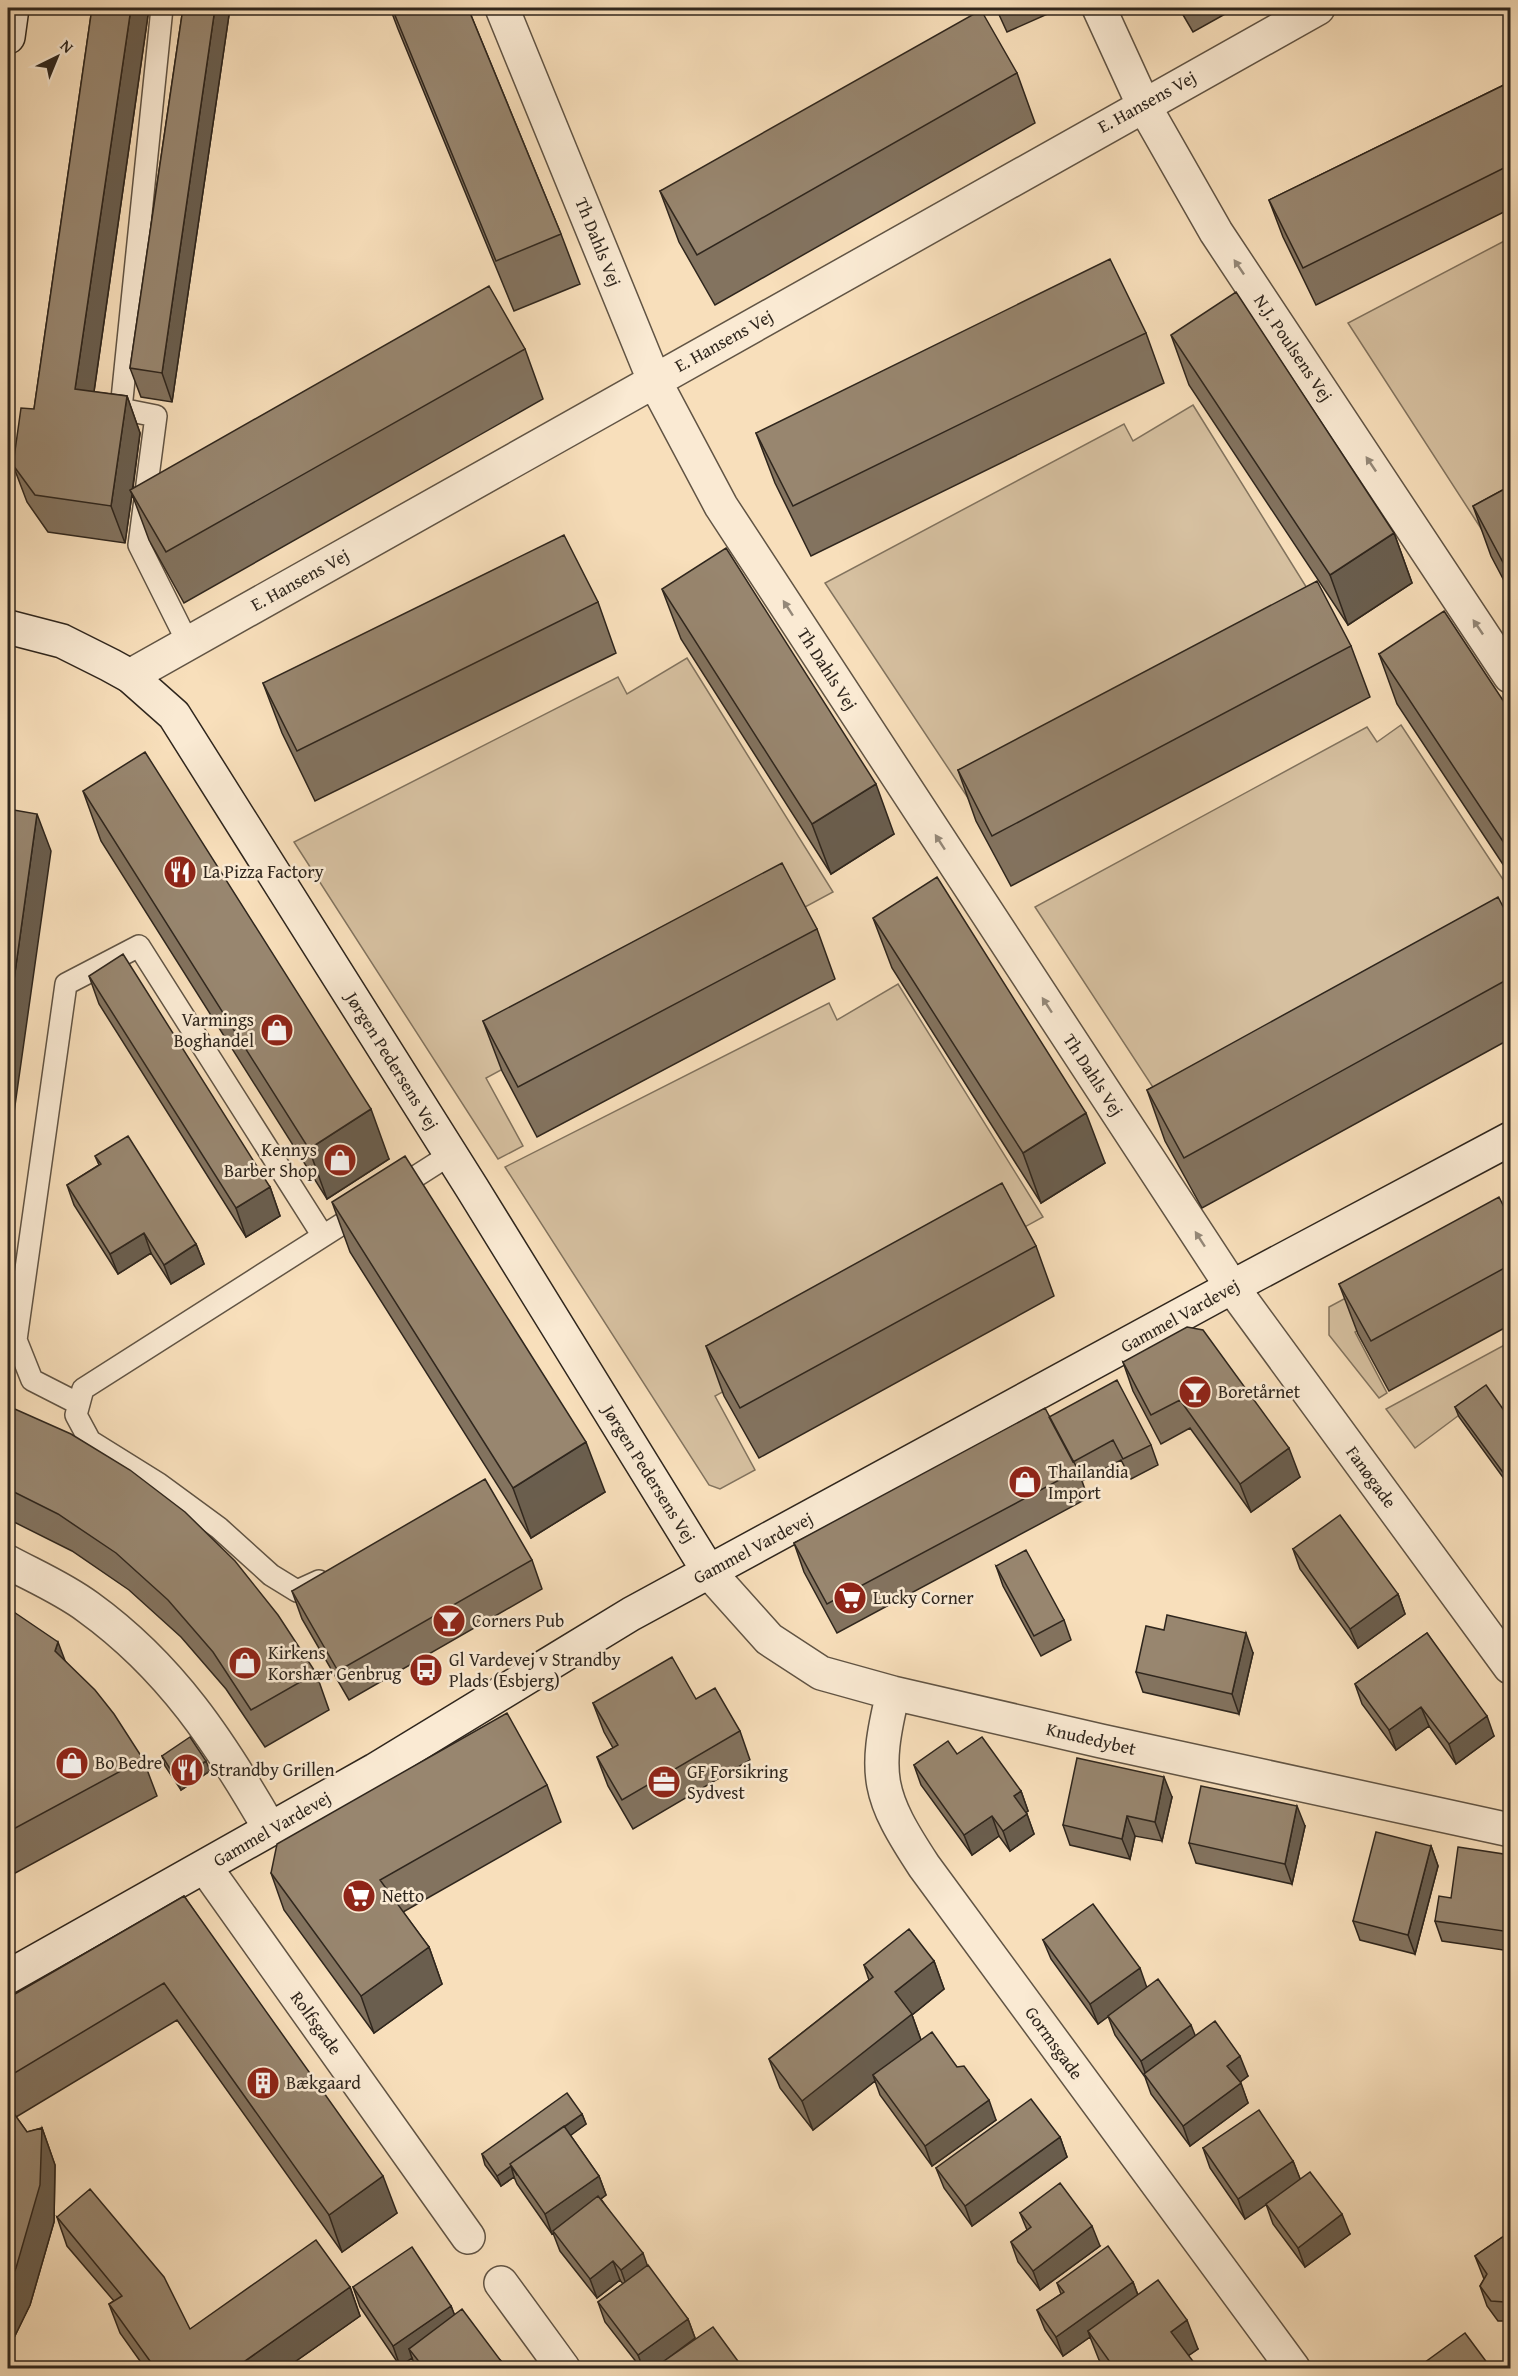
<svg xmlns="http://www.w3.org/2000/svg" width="1518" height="2376" viewBox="0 0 1518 2376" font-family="'Gentium Book Plus',serif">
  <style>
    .green { fill: #d6c0a0; stroke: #82735e; stroke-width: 1.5 }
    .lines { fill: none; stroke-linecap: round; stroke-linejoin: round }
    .lane-casing { stroke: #615444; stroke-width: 24 }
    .street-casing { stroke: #615444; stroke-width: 36 }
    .secondary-casing { stroke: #2f261d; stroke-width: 36 }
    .lane { stroke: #faead3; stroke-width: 21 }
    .street { stroke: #faead3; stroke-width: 33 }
    .secondary { stroke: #faead3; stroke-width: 33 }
    .wall { fill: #83735f; stroke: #2f261d; stroke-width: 1.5 }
    .shaded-wall { fill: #6a5e4e; stroke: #2f261d; stroke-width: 1.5 }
    .building { fill: #98866f; stroke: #2f261d; stroke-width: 1.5 }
    .oneway { fill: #948878 }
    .labels { text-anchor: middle; stroke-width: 5; stroke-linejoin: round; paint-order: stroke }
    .street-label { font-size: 18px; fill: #2f261d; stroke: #faead3 }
    .poi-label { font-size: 18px; fill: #2f261d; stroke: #faead3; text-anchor: start }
  </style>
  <rect width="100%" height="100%" fill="#f8dfbb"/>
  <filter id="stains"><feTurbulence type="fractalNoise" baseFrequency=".00333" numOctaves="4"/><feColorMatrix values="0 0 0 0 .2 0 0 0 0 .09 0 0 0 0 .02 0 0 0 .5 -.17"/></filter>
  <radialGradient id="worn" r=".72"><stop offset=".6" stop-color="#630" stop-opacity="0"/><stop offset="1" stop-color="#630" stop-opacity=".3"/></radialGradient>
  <path class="green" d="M1510,238V538L1493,547L1348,323Z
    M1193,405L1328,622L978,813L825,583L1124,424L1133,441Z
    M687,658L833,892L486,1078L523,1146L498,1159L294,842L618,677L627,694Z
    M1401,725L1510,890V943L1179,1127L1035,907L1367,727L1377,742Z
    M898,984L1043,1217L715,1396L755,1470L720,1489L709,1485L505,1167L829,1003L837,1020Z
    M1510,1210V1247L1355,1332L1387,1393L1379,1398L1329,1335V1307Z
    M1510,1342V1420L1490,1392L1415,1448L1386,1409Z"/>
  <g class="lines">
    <g class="lane-casing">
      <path id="lane" d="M162,8L121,409L156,416L139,545L188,643
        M393,1191L451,1154
        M79,1404L32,1380L16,1340L66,984L139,946L323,1236
        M319,1581L297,1591L271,1575L219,1528L159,1484L90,1441L76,1415L83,1389L364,1210"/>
    </g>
    <g class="street-casing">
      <path id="street" d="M502,8L654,380L721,506L1232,1287L1510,1667
        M1099,8L1143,104L1216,232L1510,676
        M130,676L1318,8
        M8,1562C34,1576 64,1589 88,1607C171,1667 220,1742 270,1829
        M709,1572L769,1639L821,1673L893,1693L1101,1741L1510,1830
        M893,1693C873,1776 878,1796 924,1866L1293,2368
        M205,1867L468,2237
        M501,2283L563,2368"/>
    </g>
    <g class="secondary-casing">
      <path id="secondary" d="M8,37L12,8
        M8,627L62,641L110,665L130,676L174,715L472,1188L709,1572
        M8,1977L375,1770L631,1614L1232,1287L1510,1139"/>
    </g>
    <use href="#lane" class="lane"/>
    <use href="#street" class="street"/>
    <use href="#secondary" class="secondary"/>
  </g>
  <path class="wall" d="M92,8H149L94,392L127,396L140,433L133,488L525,349L543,399L184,603L149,540L132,494L125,543L48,532L27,502L13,465L34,409Z
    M183,8H230L172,402L141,397L130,368Z
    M390,8H468L561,234L580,284L514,311L398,29Z
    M996,8H1061L1007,32Z
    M1179,8H1236L1193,32Z
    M1017,73L1035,123L715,305L679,242L660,191Z
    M1510,82V209L1316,305L1283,237L1269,200Z
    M1146,333L1164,383L811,556L775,483L756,433Z
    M1171,335L1394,533L1412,583L1348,625L1189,385Z
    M1510,486V592L1491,556L1473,506Z
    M662,589L894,834L831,874L681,639Z
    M598,602L616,653L315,801L282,733L263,683Z
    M1351,646L1370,697L1011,886L976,821L958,770Z
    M1379,654L1510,711V875L1397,704Z
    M83,791L389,1159L327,1199L101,841Z
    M873,918L1105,1163L1041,1203L892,968Z
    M1510,920V1039L1202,1208L1165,1141L1147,1090Z
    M817,929L835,979L537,1137L502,1071L483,1021Z
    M89,976L270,1187L280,1216L246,1237L99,1004Z
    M95,1156L196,1244L204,1264L171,1284L151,1253L118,1274L74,1205L67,1185L99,1165Z
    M332,1202L605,1492L531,1538L350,1252Z
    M1510,1219V1325L1389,1391L1358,1334L1339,1284Z
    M1036,1246L1054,1296L759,1458L724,1396L706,1346Z
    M1123,1362L1300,1477L1251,1512L1190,1428L1161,1444L1133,1391Z
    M8,1406L316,1673L329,1710L265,1747L226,1689L181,1637L129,1590L72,1551L8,1519Z
    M1455,1407L1510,1419V1487L1459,1417Z
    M1049,1417L1151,1445L1158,1465L1131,1479L1121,1460L1082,1481L1088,1498L837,1633L804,1572L794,1543Z
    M1293,1549L1398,1594L1405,1614L1358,1648L1300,1569Z
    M532,1560L542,1589L349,1700L302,1619L292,1591Z
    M996,1566L1064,1620L1071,1640L1041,1656L1003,1586Z
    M8,1608L65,1661L143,1759L157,1796L8,1877Z
    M1427,1633L1494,1736L1456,1764L1429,1726L1396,1750L1362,1704L1355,1684Z
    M1253,1653L1239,1714L1143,1692L1136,1672Z
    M696,1699L740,1731L750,1760L633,1829L608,1786L597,1757L613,1748L604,1732L593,1703Z
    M957,1754L1021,1791L1028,1811L1026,1812L1034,1834L1010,1851L999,1836L972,1855L921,1785L914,1765Z
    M162,1756L210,1771L181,1790L165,1766Z
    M547,1785L561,1822L403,1912L429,1947L442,1984L374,2033L284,1910L271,1873Z
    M1172,1797L1162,1841L1135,1836L1130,1859L1070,1845L1063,1825Z
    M1305,1826L1292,1884L1196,1863L1189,1843Z
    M1431,1846L1438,1866L1415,1954L1360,1940L1353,1921Z
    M1510,1855V1951L1442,1941L1435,1921L1451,1898Z
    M184,1896L397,2213L342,2252L177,2020L16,2117L27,2132L42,2128L55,2165L54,2222L30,2305L8,2350V1998Z
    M1043,1940L1147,1987L1195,2036L1248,2076L1240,2082L1248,2103L1190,2146L1151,2094L1145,2077L1115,2035L1108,2016L1098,2024L1051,1959Z
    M934,1961L944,1989L912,2015L921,2040L957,2067L996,2120L932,2166L880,2095L875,2081L813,2130L780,2088L769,2059L869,1980L864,1965Z
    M582,2114L586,2124L570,2135L599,2176L606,2195L601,2199L647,2266L688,2319L695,2338L661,2364L743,2368H641L605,2322L598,2302L623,2284L620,2280L597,2298L560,2251L553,2233L552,2234L517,2184L514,2177L501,2186L485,2165L482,2154Z
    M1060,2137L1067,2157L972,2226L944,2188L936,2168Z
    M1203,2148L1293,2161L1300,2179L1350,2234L1305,2267L1273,2224L1266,2204L1245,2219L1210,2168Z
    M1020,2213L1100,2246L1040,2290L1018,2262L1011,2242L1027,2230Z
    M57,2217L190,2329L350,2287L360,2316L286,2368H145L120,2333L109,2304L114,2301L67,2246Z
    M1510,2232V2321H1498L1487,2306L1480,2286L1484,2279L1475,2256Z
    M1133,2282L1138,2295L1198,2349L1189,2355L1104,2367L1099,2360L1090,2337L1063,2356L1045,2330L1037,2310L1061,2294L1057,2283Z
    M353,2287L451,2306L454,2314L501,2361L504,2368H416L412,2358L400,2366L360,2307Z"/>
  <path class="shaded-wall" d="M131,8H149L89,426L75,389Z
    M215,8H230L172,402L162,373Z
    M127,396L140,433L132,492L130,490L132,494L125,543L111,506Z
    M1394,533L1412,583L1348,625L1330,575Z
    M876,784L894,834L831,874L812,824Z
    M37,814L51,851L8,1155V1023Z
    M371,1109L389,1159L327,1199L309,1149Z
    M1086,1113L1105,1163L1041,1203L1023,1153Z
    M270,1187L280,1216L246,1237L236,1208Z
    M144,1233L151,1253L118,1274L110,1254Z
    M196,1244L204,1264L171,1284L164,1265Z
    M586,1442L605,1492L531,1538L513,1488Z
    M1289,1448L1300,1477L1251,1512L1240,1484Z
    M1398,1594L1405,1614L1358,1648L1350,1629Z
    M1246,1633L1253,1653L1239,1714L1232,1694Z
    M58,1642L72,1679L55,1651Z
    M1421,1707L1429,1726L1396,1750L1389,1730Z
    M1487,1716L1494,1736L1456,1764L1449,1744Z
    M206,1761L210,1771L181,1790L177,1780Z
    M1164,1777L1172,1797L1162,1841L1155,1822Z
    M1021,1791L1028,1811L1021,1816L1014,1796Z
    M1297,1806L1305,1826L1292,1884L1285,1864Z
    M1027,1814L1034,1834L1010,1851L1003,1831Z
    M992,1816L999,1836L972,1855L964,1835Z
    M1127,1816L1135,1836L1130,1859L1122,1839Z
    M1431,1846L1438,1866L1415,1954L1408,1935Z
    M429,1947L442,1984L374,2033L361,1996Z
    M934,1961L944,1989L912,2015L922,2043L873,2075L875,2081L813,2130L802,2101L895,1992Z
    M1140,1968L1147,1988L1098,2024L1090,2004Z
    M1191,2025L1199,2045L1147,2078L1141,2061Z
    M1240,2056L1248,2076L1235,2086L1227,2066Z
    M1241,2083L1248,2103L1190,2146L1183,2126Z
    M989,2100L996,2120L932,2166L925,2146Z
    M582,2114L586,2124L517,2175L511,2166Z
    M42,2128L55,2165L54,2222L30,2305L8,2350V2286Z
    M1060,2137L1067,2157L972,2226L965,2206Z
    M1293,2161L1301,2181L1245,2219L1238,2199Z
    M511,2166L514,2177L501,2186L497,2176Z
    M383,2176L397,2213L342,2252L329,2215Z
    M599,2176L606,2195L552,2234L545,2214Z
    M1342,2214L1350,2234L1305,2267L1298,2248Z
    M1092,2226L1100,2246L1040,2290L1033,2271Z
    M643,2253L650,2273L628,2290L621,2270Z
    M613,2261L620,2280L597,2298L590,2279Z
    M1133,2282L1140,2301L1088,2331L1090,2337L1063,2356L1056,2337Z
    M350,2287L360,2316L286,2368H235Z
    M451,2306L459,2326L409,2349L412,2358L400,2366L393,2346Z
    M688,2319L695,2338L655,2368H643L638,2355Z
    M1187,2320L1198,2349L1182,2360L1171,2332Z
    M501,2361L504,2368H492Z"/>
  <path class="building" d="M92,8H131L75,389L127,396L111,506L35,495L13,465L21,408L34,409Z
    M183,8H215L162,373L130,368Z
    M392,8H468L561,234L496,261Z
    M981,10L1017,73L697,255L660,191Z
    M1510,82V165L1303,268L1269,200Z
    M1110,259L1146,333L793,506L756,433Z
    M489,286L525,349L166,552L130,490Z
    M1236,292L1394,533L1330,575L1171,335Z
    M1510,486V566L1506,568L1473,506Z
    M564,535L598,602L297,751L263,683Z
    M726,548L876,784L812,824L662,589Z
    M1317,581L1351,646L992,836L958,770Z
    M1444,611L1510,711V852L1379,654Z
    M145,752L371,1109L309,1149L83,791Z
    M8,809L37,814L8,1023Z
    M782,863L817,929L518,1087L483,1021Z
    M937,877L1086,1113L1023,1153L873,918Z
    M1498,897L1510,920V978L1184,1158L1147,1090Z
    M123,954L270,1187L236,1208L89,976Z
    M128,1136L196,1244L164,1265L144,1233L110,1254L67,1185L101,1164L95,1156Z
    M405,1156L586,1442L513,1488L332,1202Z
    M1002,1183L1036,1246L740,1408L706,1346Z
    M1499,1197L1510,1219V1265L1371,1341L1339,1284Z
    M1187,1327L1203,1330L1289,1448L1240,1484L1180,1400L1151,1415L1123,1362Z
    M1117,1380L1151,1445L1123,1459L1113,1440L1073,1462L1049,1417Z
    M1486,1385L1510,1419V1482L1455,1407Z
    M8,1406L71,1434L130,1470L185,1512L235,1561L278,1615L316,1673L251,1710L213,1652L168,1600L116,1553L58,1514L8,1489Z
    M1045,1408L1078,1470L827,1604L794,1543Z
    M485,1479L532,1560L338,1671L292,1591Z
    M1340,1515L1398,1594L1350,1629L1293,1549Z
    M1026,1550L1064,1620L1034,1636L996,1566Z
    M8,1608L58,1642L55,1651L95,1690L114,1714L143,1759L8,1832Z
    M1167,1615L1246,1633L1232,1694L1136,1672L1146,1626L1164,1630Z
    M1427,1633L1487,1716L1449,1744L1421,1707L1389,1730L1355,1684Z
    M672,1657L696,1699L715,1688L740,1731L622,1800L597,1757L618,1745L593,1703Z
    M507,1713L547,1785L380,1880L429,1947L361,1996L271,1873L277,1844Z
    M190,1737L206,1761L177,1780L162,1756Z
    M982,1737L1021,1791L1014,1796L1027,1814L1003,1831L992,1816L964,1835L914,1765L948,1741L957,1754Z
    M1077,1758L1164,1777L1155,1822L1127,1816L1122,1839L1063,1825Z
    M1201,1786L1297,1806L1285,1864L1189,1843Z
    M1376,1832L1431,1846L1408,1935L1353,1921Z
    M1458,1847L1510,1855V1932L1435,1921L1439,1896L1451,1898Z
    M184,1896L383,2176L329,2215L164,1983L8,2077V1998Z
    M1093,1904L1140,1968L1090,2004L1043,1940Z
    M909,1929L934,1961L895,1992L912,2014L802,2101L769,2059L873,1977L864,1965Z
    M1158,1979L1191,2025L1141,2061L1108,2016Z
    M1215,2021L1240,2056L1227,2066L1241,2083L1183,2126L1144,2074Z
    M932,2032L957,2067L964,2066L989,2100L925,2146L873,2075Z
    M567,2093L582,2114L510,2164L511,2166L497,2176L482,2154Z
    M1031,2099L1060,2137L965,2206L936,2168Z
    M8,2105L27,2132L42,2128L40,2185L16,2268L8,2286Z
    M1259,2110L1293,2161L1238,2199L1203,2148Z
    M564,2126L599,2176L545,2214L510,2164Z
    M1310,2172L1342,2214L1298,2248L1266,2204Z
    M1060,2183L1092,2226L1033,2271L1011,2242L1031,2227L1020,2213Z
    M90,2189L164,2277L190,2329L316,2240L350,2287L235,2368H155L109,2304L122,2296L57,2217Z
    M598,2196L643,2253L621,2270L613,2261L590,2279L553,2231Z
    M1510,2232V2310L1505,2302L1491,2301L1480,2286L1487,2274L1475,2256Z
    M1108,2246L1133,2282L1056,2337L1037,2310L1064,2292L1057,2283Z
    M412,2247L451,2306L393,2346L353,2287Z
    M648,2265L688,2319L638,2355L598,2302Z
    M1158,2280L1187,2320L1171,2332L1198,2368H1101L1110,2362L1088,2331Z
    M462,2309L501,2361L492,2368H424L409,2349Z
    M713,2327L743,2368H654Z
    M1465,2333L1491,2368H1417Z
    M8,2351L18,2365L13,2368H8Z"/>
  <defs><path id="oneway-solid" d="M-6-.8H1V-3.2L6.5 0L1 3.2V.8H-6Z" transform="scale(1.5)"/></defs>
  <g class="oneway">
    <use href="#oneway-solid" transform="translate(1239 267) rotate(-124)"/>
    <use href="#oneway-solid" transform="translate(1371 464) rotate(-124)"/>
    <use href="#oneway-solid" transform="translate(788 608) rotate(-123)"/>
    <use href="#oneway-solid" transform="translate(1478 627) rotate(-124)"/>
    <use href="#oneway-solid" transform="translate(940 842) rotate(-123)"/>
    <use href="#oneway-solid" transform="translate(1047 1005) rotate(-123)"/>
    <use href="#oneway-solid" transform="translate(1200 1239) rotate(-123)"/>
  </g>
  <defs>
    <g id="restaurant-disc" transform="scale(1.725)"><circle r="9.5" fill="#8f2418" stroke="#faead3"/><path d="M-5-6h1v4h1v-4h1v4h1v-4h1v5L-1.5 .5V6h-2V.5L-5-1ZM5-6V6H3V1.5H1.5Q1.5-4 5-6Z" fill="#fff"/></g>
    <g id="shop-disc" transform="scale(1.725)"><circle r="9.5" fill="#8f2418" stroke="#faead3"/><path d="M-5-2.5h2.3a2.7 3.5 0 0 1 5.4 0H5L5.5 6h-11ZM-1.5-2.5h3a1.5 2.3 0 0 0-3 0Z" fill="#fff"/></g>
    <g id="bar-disc" transform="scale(1.725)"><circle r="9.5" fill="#8f2418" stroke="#faead3"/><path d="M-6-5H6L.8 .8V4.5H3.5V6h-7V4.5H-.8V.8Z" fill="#fff"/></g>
    <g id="supermarket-disc" transform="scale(1.725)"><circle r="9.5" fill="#8f2418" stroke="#faead3"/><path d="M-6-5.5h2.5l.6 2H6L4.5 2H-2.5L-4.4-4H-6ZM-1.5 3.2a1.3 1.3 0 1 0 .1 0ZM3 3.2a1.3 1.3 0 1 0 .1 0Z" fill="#fff"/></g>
    <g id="bus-disc" transform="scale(1.725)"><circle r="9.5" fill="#8f2418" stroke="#faead3"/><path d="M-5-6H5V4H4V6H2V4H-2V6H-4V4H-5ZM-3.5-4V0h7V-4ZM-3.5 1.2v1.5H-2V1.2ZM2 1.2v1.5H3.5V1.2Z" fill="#fff"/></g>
    <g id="office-disc" transform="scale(1.725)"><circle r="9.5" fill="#8f2418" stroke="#faead3"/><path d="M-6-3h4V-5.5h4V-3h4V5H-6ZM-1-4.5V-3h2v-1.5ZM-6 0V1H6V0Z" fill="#fff"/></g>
    <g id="building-disc" transform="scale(1.725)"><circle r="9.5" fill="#8f2418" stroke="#faead3"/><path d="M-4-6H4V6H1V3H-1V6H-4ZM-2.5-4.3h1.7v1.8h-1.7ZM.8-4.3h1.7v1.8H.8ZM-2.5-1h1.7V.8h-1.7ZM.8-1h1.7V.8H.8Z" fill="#fff"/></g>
  </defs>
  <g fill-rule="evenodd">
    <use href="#restaurant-disc" x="180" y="872"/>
    <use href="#shop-disc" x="277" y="1030"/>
    <use href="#shop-disc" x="340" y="1160"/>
    <use href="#bar-disc" x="1195" y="1392"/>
    <use href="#shop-disc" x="1025" y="1482"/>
    <use href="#supermarket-disc" x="850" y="1598"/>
    <use href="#bar-disc" x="449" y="1621"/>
    <use href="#shop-disc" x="245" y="1663"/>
    <use href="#bus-disc" x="426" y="1670"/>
    <use href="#shop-disc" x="72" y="1763"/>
    <use href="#restaurant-disc" x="187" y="1770"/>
    <use href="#office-disc" x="664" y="1782"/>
    <use href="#supermarket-disc" x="359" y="1896"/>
    <use href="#building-disc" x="263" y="2083"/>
  </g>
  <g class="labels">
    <g class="street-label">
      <text transform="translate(1147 102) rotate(-29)" y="6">E. Hansens Vej</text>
      <text transform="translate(598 242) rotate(68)" y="6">Th Dahls Vej</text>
      <text transform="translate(724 341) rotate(-29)" y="6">E. Hansens Vej</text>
      <text transform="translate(1293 348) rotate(56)" y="6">N.J. Poulsens Vej</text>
      <text transform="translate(300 580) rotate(-29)" y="6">E. Hansens Vej</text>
      <text transform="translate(827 669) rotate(57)" y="6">Th Dahls Vej</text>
      <text transform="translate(392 1061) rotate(58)" y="6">Jørgen Pedersens Vej</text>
      <text transform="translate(1093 1075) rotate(57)" y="6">Th Dahls Vej</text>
      <text transform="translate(1180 1316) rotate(-29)" y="6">Gammel Vardevej</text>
      <text transform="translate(649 1474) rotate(58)" y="6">Jørgen Pedersens Vej</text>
      <text transform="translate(1371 1477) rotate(54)" y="6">Fanøgade</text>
      <text transform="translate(753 1548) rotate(-28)" y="6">Gammel Vardevej</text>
      <text transform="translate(1091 1739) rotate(13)" y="6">Knudedybet</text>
      <text transform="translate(272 1829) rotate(-30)" y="6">Gammel Vardevej</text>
      <text transform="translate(316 2023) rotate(54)" y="6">Rolfsgade</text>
      <text transform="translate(1054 2043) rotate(54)" y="6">Gormsgade</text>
    </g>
    <g class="poi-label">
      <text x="203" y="878">La Pizza Factory</text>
      <text x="254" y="1026" text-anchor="end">Varmings<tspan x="254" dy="21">Boghandel</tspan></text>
      <text x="317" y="1156" text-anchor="end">Kennys<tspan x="317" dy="21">Barber Shop</tspan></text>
      <text x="1218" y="1398">Boretårnet</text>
      <text x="1048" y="1478">Thailandia<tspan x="1048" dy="21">Import</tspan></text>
      <text x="873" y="1604">Lucky Corner</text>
      <text x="472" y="1627">Corners Pub</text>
      <text x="268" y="1659">Kirkens<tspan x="268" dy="21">Korshær Genbrug</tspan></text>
      <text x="449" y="1666">Gl Vardevej v Strandby<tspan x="449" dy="21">Plads (Esbjerg)</tspan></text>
      <text x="95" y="1769">Bo Bedre</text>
      <text x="210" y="1776">Strandby Grillen</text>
      <text x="687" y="1778">GF Forsikring<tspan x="687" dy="21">Sydvest</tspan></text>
      <text x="382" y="1902">Netto</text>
      <text x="286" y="2089">Bækgaard</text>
    </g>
  </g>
  <rect width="1518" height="2376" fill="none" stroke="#f8dfbb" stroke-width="30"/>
  <rect x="9" y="9" width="1500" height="2358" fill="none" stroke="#2f261d" stroke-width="3"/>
  <rect x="15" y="15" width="1488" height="2346" fill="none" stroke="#2f261d" stroke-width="1.5"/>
  <g transform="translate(57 57) rotate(43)" stroke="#faead3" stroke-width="4.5" paint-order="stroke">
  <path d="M0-4.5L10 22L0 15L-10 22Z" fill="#2f261d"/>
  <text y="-9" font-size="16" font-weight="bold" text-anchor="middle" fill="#2f261d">N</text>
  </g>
  <rect width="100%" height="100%" filter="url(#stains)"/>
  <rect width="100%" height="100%" fill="url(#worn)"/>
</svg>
